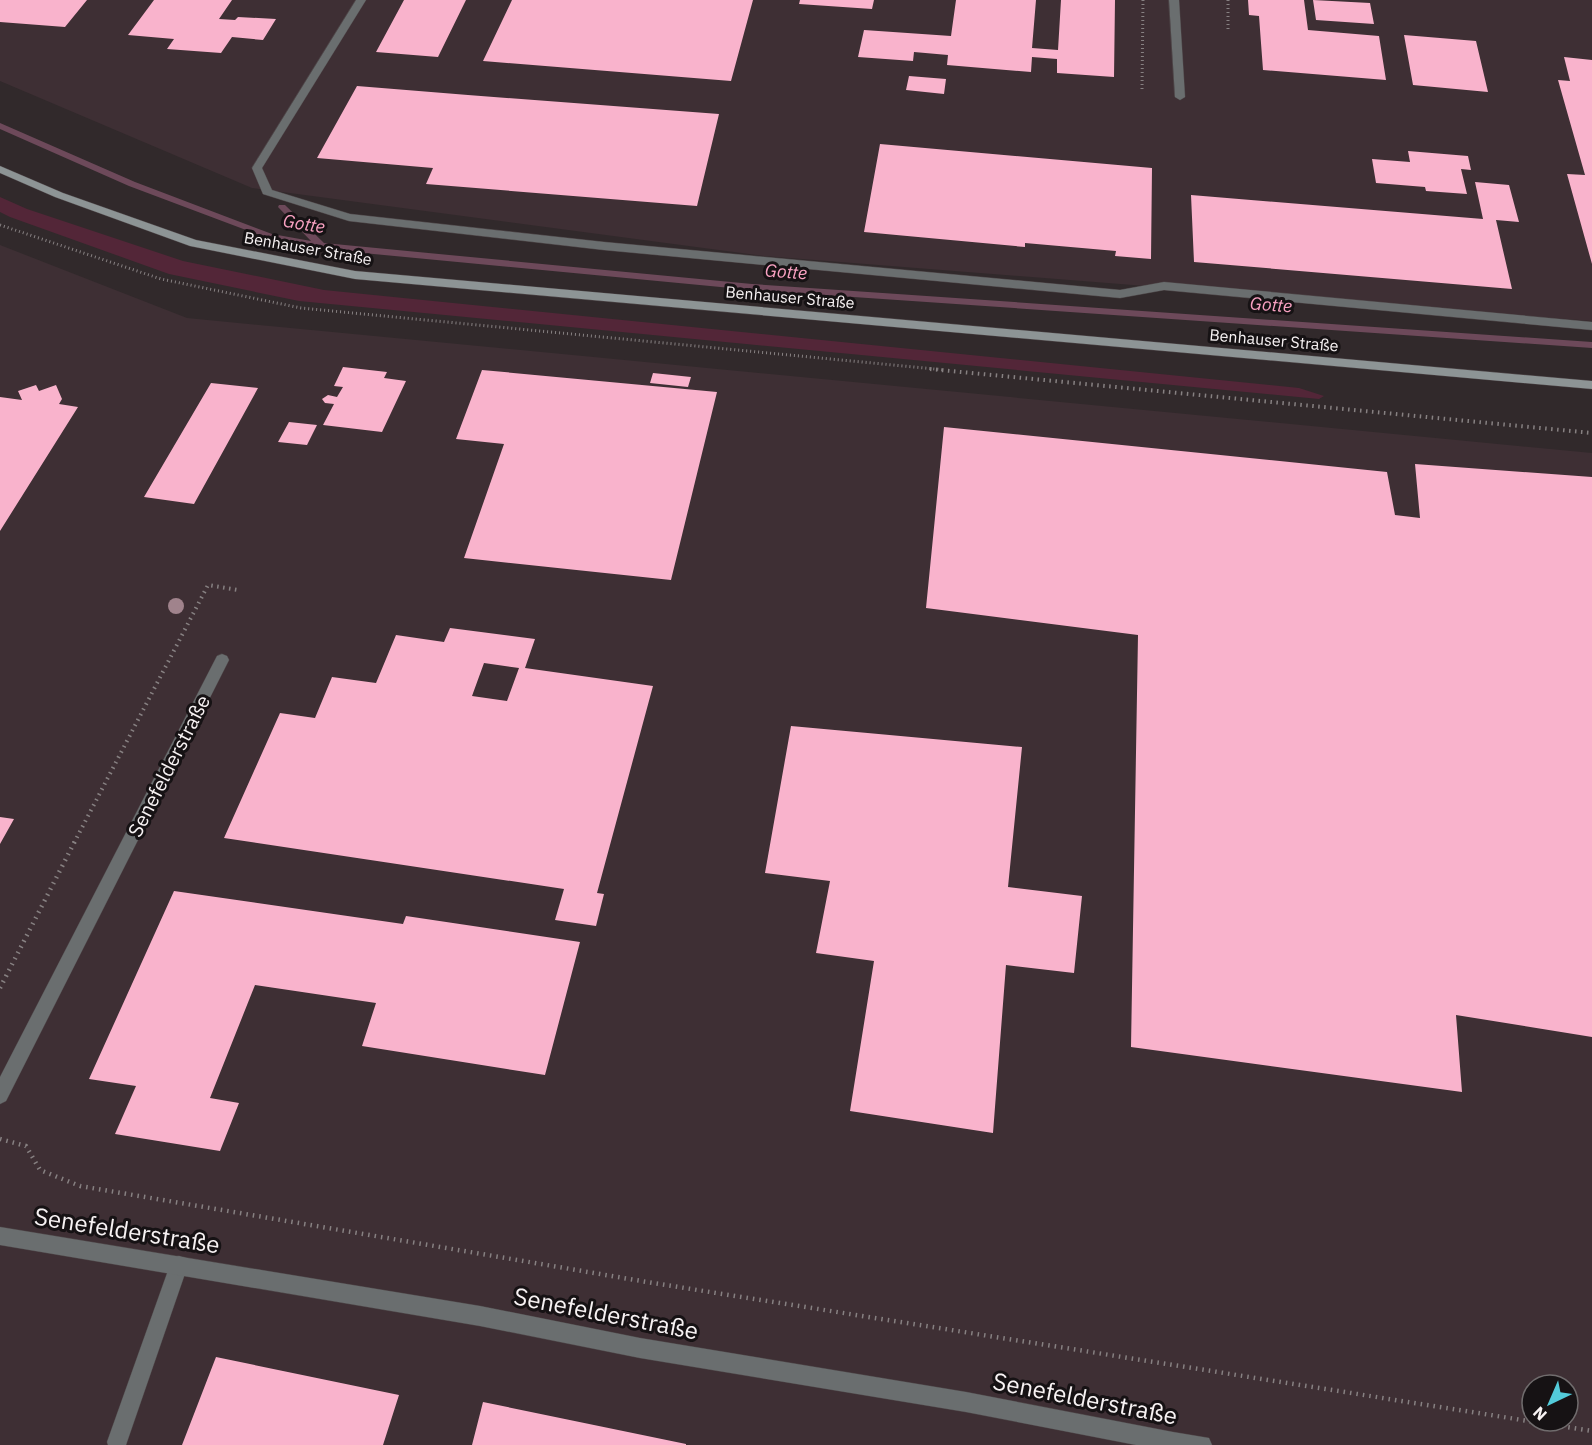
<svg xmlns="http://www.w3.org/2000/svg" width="1592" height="1445" viewBox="0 0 1592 1445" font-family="'IBM Plex Sans',sans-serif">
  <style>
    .built { fill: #3e2f34; fill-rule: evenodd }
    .green { fill: #532638 }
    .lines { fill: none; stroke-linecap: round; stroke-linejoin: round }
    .stream { fill: #6d495a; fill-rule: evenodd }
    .building { fill: #f9b3cc; fill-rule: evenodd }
    .service-casing { stroke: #4d4547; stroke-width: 1 }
    .minor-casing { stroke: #4d4547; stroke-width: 1 }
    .secondary-casing { stroke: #4d4547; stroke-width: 1 }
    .path-far2 { stroke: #878182; stroke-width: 3; stroke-dasharray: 1 3; stroke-linecap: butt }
    .path-far1 { stroke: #878182; stroke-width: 4; stroke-dasharray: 1.5 4.5; stroke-linecap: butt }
    .path { stroke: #878182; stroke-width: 4.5; stroke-dasharray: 1.5 5; stroke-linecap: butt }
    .service { fill: #6a6e6f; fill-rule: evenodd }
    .minor { fill: #6a6e6f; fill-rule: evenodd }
    .secondary { fill: #8d9495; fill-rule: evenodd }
    .tree { fill: #a0838c }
    .labels { text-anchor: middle; stroke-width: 6; stroke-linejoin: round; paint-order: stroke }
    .far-street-label { font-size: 16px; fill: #f7f2f3; stroke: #161214 }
    .far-water-label { font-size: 18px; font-style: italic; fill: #f8a1c1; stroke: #161214 }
    .street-label { font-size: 20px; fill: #f7f2f3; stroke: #161214 }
    .near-street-label { font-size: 24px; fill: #f7f2f3; stroke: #161214 }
  </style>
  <rect width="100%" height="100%" fill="#31292b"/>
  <path class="built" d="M0,0H1592V321L764,256L252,188L0,81Z
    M0,245L187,318L1592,453V1445H0ZM1532,1385H1568V1421H1532Z"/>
  <path class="green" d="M0,197L27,209L183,261L324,290L1299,388L1324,396L1319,399L299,301L169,274L10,217L0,212Z"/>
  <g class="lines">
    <path class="stream" d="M0,123L135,182L272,234L311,241L278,207L279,205H285L324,243L752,284L1592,342V348L752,290L321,249L267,238L129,186L0,129Z"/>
  </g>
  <path class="building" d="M0,0H87L65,27L0,22Z
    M154,0H232L219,19L235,20L238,17L276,19L263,40L232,37L221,53L167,49L174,39L128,35Z
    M404,0H466L438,57L376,52Z
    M512,0H753L731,81L483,61Z
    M800,0H874L872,9L799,4Z
    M956,0H1036L1032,48L1058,50L1061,0H1115L1114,77L1057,73V59L1032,57L1031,72L947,65L948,55L914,52L913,61L858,57L864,30L951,36Z
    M1248,0H1304L1308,30L1379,36L1386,80L1263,70L1259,16L1249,15Z
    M1313,0L1370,3L1374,24L1316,20Z
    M1404,35L1476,41L1488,92L1413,85Z
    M1564,57L1592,60V264L1567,174L1585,175L1558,80L1570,81Z
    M909,76L946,79L944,94L906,90Z
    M357,86L468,95L719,114L697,206L426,184L433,168L317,158Z
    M880,144L1152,168L1151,259L1115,256L1116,251L1025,243V247L864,232Z
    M1408,151L1468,156L1471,170L1461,169L1467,194L1426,191L1425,187L1376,183L1372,159L1410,162Z
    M1475,182L1509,185L1519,222L1496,220L1512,289L1194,262L1191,195L1483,219Z
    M343,367L387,372L384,378L406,381L382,432L323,425L334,404L325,403L322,399L328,395L337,397L343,387L334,386Z
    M482,370L717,392L671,580L464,558L504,444L456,439Z
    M653,373L691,377L688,387L650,383Z
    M211,383L258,388L194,504L144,497Z
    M36,385L39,391L56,385L62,399L59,404L78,407L0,531V397L22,400L18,391Z
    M289,422L317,425L307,445L278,442Z
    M944,427L1387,472L1395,515L1420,518L1415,464L1592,477V1037L1456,1015L1462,1092L1131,1047L1138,635L926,608Z
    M450,628L535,639L525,668L653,686L597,893L604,894L596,926L555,920L564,889L224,838L280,713L315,718L332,677L376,683L396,635L444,642ZM484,663L519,668L507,701L472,696Z
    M791,726L1022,747L1008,887L1082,896L1074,973L1006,965L993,1133L850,1111L874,961L816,953L830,881L765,873Z
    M0,817L14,819L0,844Z
    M174,891L403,924L406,916L580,942L545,1075L362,1046L376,1003L255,985L210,1098L239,1103L220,1151L115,1134L136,1086L89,1079Z
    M216,1357L399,1395L383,1445H182Z
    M483,1402L686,1444V1445H472Z"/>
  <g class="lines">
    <g class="service-casing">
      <path id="service" d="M356,0H366L262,168L272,190L350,214L604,242L1120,290L1164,282L1592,322V330L1164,290L1120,298L604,250L349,221L263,194L252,168Z
        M179,1256L186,1258L188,1265L127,1442L126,1445H108L107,1442L170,1265L172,1258Z"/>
    </g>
    <g class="minor-casing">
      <path id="minor" d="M1169,0H1179L1185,97L1180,100L1175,97Z
        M222,654L227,656L229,660L6,1101L0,1104V1077L217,656Z
        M0,1227L480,1306L640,1338L966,1392L1173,1432L1209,1438L1212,1445H1136L966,1412L640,1358L480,1326L0,1245Z"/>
    </g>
    <g class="secondary-casing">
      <path id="secondary" d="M0,166L63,193L196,240L355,271L1592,381V389L355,279L190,246L55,197L0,173Z"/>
    </g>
    <path class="path-far2" d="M1228,0V32
      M1142,89L1143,0
      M0,225L161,279L301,308L945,370"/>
    <path class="path-far1" d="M930,369L1592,433
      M74,843L208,585L238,590"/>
    <path class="path" d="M0,988L75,841
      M0,1139L26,1146L40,1170L80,1186L653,1283L1592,1431"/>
    <use href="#service" class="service"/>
    <use href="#minor" class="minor"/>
    <use href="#secondary" class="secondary"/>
  </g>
  <circle class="tree" cx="176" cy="606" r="8"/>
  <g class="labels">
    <g class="far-street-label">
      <text transform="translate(308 248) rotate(10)" y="6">Benhauser Straße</text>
      <text transform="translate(790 297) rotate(5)" y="6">Benhauser Straße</text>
      <text transform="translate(1274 340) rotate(5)" y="6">Benhauser Straße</text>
    </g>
    <g class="far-water-label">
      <text transform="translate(304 224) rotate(9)" y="6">Gotte</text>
      <text transform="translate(786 272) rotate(4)" y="6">Gotte</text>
      <text transform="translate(1271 305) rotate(4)" y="6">Gotte</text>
    </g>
    <g class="street-label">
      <text transform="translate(169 766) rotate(-63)" y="7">Senefelderstraße</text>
    </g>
    <g class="near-street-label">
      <text transform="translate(127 1231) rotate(9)" y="8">Senefelderstraße</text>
      <text transform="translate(606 1314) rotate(11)" y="8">Senefelderstraße</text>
      <text transform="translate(1085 1399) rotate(11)" y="8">Senefelderstraße</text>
    </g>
  </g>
  <g transform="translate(1550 1403) rotate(224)"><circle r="28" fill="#161214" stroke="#706c6d" stroke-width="1.5"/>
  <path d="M0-4.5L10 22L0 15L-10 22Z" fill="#53cbda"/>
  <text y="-9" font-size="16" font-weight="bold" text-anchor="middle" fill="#f7f2f3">N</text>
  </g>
</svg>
